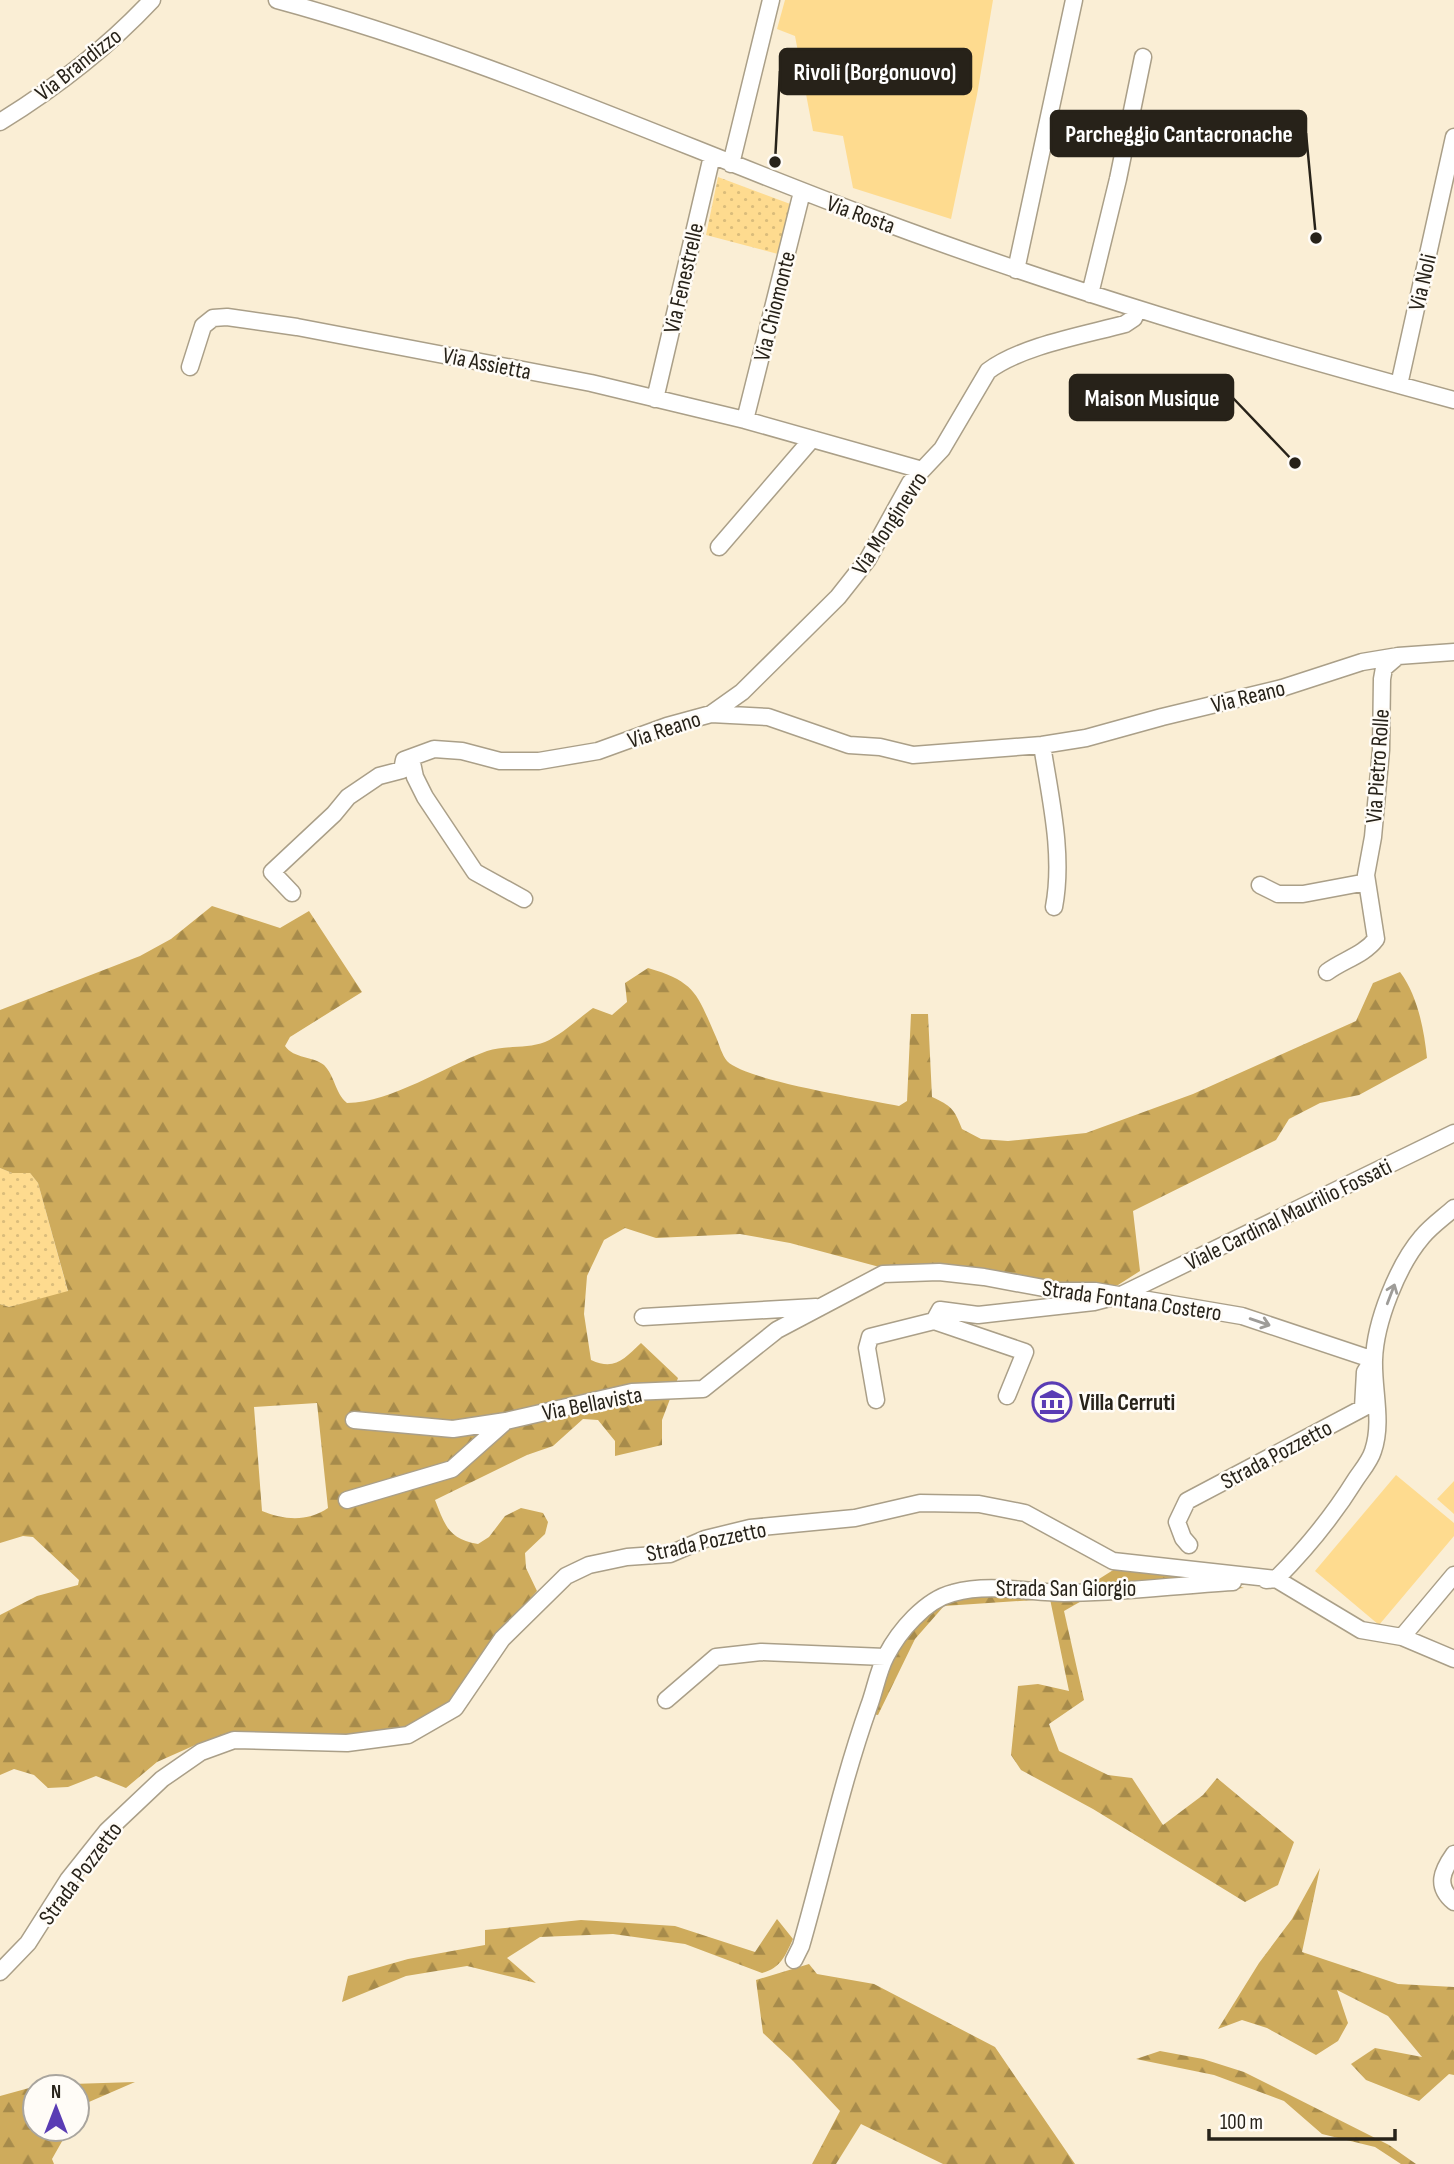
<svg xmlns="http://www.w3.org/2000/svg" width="1454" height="2164" viewBox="0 0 1454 2164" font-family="'Sofia Sans Condensed',sans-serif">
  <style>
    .grass { fill: url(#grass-dots) }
    .forest { fill: url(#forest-firs); fill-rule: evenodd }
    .pitch { fill: #fedb8f }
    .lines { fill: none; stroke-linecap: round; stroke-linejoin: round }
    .minor-casing { stroke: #aa9f88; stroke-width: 19 }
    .minor { stroke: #fff; stroke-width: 16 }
    .oneway { stroke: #9e9c98 }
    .labels { text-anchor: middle; stroke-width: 5; stroke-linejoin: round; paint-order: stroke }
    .street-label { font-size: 23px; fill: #272219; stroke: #fffcf7 }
    .poi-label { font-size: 23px; font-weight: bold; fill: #272219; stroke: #fffcf7; text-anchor: start }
    .leader { fill: none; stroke: #272219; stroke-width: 2.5 }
    .callout-dot { fill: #272219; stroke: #fffcf7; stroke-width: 2.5 }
    .callout { fill: #272219; stroke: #272219; stroke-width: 2.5 }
    .callout-label { font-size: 24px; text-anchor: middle; font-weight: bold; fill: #fff }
  </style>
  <defs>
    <pattern id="grass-dots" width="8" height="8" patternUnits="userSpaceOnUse" patternTransform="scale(1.75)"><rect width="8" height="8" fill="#fedb8f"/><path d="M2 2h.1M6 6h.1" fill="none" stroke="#dabc7b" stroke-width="1.8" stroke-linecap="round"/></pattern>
    <pattern id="forest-firs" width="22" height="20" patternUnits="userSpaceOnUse" patternTransform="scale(1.75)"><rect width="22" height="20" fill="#ceab5c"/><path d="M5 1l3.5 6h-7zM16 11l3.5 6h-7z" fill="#a78b4b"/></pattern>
  </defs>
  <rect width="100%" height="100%" fill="#faeed5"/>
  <path class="grass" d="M718,177L793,205L778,254L706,235Z
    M0,1168L12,1173H30L38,1183L68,1292L9,1307L0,1304Z"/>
  <path class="forest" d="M212,906L280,928L309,911L362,992L290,1037L285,1046C294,1059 313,1056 324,1065C335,1076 335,1093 347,1103C393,1102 443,1067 487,1051C505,1045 527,1049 545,1042C560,1036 579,1018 593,1008L612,1015L627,1002L625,983L648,968C696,982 697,994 716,1037C719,1044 722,1055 727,1061C746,1081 867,1099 899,1106L907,1101L911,1014H928L932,1097C951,1106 954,1108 962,1129L981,1139L1008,1141L1086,1133L1193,1094L1356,1021L1373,983L1400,972C1418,996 1424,1030 1427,1058L1359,1095L1320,1103L1289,1119L1276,1140L1133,1211L1140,1271L1118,1285L1098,1287L887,1269L790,1243L740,1234L656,1238L625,1228L604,1240L587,1276L584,1314L591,1360C615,1371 624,1359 641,1343L678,1378L662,1420V1445L615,1456V1441L598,1420L583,1419L553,1446L527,1455L435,1500C445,1525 448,1539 478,1544L489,1537L505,1516L521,1508L543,1513L548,1522L545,1534L525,1553L526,1568L537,1591L498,1635L451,1704L406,1730L344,1737L236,1735L202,1742L157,1762L126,1788L96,1776L68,1787L48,1788L34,1775L14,1769L0,1775V1615L37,1596L78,1585L79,1580L33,1537L23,1536L0,1543V1304L9,1307L68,1291L38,1183L30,1173H12L0,1168V1010L140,956L171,939ZM317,1403L328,1508C308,1522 284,1520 262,1511L254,1407Z
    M1118,1567L1205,1577L1244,1588L1085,1599L1064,1611L1084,1700L1049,1724L1059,1751L1108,1775L1132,1778L1163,1825L1203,1795L1217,1778L1294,1842L1278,1885L1245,1902L1093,1809L1021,1770L1011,1755L1018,1686L1038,1684L1069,1691L1050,1599L944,1606L915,1639L878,1715L871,1714L900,1643L929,1607L966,1595L1072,1596Z
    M1320,1868L1302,1952L1398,1984L1454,1987V2075L1449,2074L1419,2101L1366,2080L1351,2064L1375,2048L1422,2057L1388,2016L1337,1990L1348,2023L1338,2041L1316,2055L1267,2028L1242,2020L1218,2029L1259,1963L1292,1919Z
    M777,1919L793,1939C785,1956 781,1968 762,1973L685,1944L613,1934L540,1937L507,1958L536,1983L467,1966L406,1976L342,2002L348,1976L408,1959L485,1945V1930L581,1920L675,1926L755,1952Z
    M809,1964L817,1974L874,1984L995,2047L1075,2164H943L861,2124L836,2164H812L840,2111L793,2061L763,2033L756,1980Z
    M1160,2051L1203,2059L1244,2072L1389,2145L1416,2164H1401L1375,2147L1322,2134L1284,2101L1214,2075L1136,2059Z
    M135,2082L82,2105L77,2114V2087H35V2129H69L52,2159L54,2164H0V2096L40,2085Z"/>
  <path class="pitch" d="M785,0H993L977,95L951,219L853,188L843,136L813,131L795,36L777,29Z
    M1396,1475L1454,1523V1536L1379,1625L1315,1571Z
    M1454,1481V1514L1437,1499Z"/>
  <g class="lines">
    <g class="minor-casing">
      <path id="minor" d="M277,0C480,55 673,143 870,217C1061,289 1257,347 1454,400
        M0,122C55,88 108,47 152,0
        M731,164L771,0
        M1016,270L1074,0
        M1090,294L1118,179L1143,57
        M190,367L203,326L213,318L227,317L297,327L591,383L745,420L922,470
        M1399,385L1454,137
        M655,399L712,156
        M745,420L802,192
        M719,547L812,439
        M711,714L742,692L838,597L868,559L910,483L942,449L988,371C1021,346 1084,335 1125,324L1134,318L1137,309
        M1042,745C1050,797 1064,854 1054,907
        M411,758L415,777L425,797L475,872L524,899
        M1260,885L1278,894H1303L1367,882
        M292,893L272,872L334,814L348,797L379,776L402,770L404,760L434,749L462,751L500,761H539L598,751L667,726L711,714L768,717L849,745L880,747L913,755L1042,745L1086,738L1162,717L1282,688L1362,662L1398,656L1454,652
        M1327,972C1343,960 1364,955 1376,939L1366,875L1373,837L1381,750L1382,679L1384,668L1398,656
        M643,1317L816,1307
        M934,1321L1025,1352L1007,1396
        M876,1400L867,1348L870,1337L934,1321L940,1310L978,1315L1094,1302L1121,1295L1454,1133
        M354,1420L453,1429L506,1421
        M347,1500L452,1469L506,1421L632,1392L703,1389L777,1330L883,1274L939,1272L984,1277L1060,1291H1095L1242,1316L1374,1360
        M1189,1545L1183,1538L1177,1522L1187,1501L1363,1408L1365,1372L1370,1364
        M1266,1580L1276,1579L1361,1630L1402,1637L1454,1659
        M1402,1637L1454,1575
        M666,1700L716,1657L761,1652L885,1657
        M1454,1854C1442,1871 1435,1886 1454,1902
        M794,1960L801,1946C824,1866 841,1785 869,1706C875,1690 878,1671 886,1656C899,1631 925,1600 953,1593C989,1583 1027,1592 1064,1593C1119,1593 1178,1585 1233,1582
        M0,1972L28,1943L68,1880L107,1831L162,1779L201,1752L234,1740L347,1743L408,1735L455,1708L502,1639L566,1576L589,1565L627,1557L670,1554L705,1539L750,1528L855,1518L920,1503L979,1504L1025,1513L1113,1561L1276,1579C1307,1548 1333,1516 1356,1479C1362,1470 1370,1461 1373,1451C1383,1422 1373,1390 1374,1360C1375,1322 1398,1265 1422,1237C1431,1226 1444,1217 1454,1208"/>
    </g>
    <use href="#minor" class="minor"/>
  </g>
  <defs><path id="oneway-shaft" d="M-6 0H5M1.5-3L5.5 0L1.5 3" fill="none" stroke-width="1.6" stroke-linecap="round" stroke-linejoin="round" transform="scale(1.75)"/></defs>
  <g class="oneway">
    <use href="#oneway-shaft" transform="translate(1391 1294) rotate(-69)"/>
    <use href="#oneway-shaft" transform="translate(1260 1322) rotate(19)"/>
  </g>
  <defs>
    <g id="museum-ring" transform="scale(2.0125)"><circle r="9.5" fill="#fffcf7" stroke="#5a3cb4" stroke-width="1.5"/><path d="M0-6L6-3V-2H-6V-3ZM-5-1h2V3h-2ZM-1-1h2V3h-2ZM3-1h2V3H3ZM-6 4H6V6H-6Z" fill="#5a3cb4"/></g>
  </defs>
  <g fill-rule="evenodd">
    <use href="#museum-ring" x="1052" y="1402"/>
  </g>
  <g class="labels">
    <g class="street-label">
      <text transform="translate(78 64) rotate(-38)" y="8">Via Brandizzo</text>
      <text transform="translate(861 214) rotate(20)" y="8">Via Rosta</text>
      <text transform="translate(683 278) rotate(-77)" y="8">Via Fenestrelle</text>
      <text transform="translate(1422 282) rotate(-77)" y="8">Via Noli</text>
      <text transform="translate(774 306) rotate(-76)" y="8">Via Chiomonte</text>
      <text transform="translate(487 363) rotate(11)" y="8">Via Assietta</text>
      <text transform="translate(889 523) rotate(-57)" y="8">Via Monginevro</text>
      <text transform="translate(1248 696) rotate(-14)" y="8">Via Reano</text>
      <text transform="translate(664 729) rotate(-18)" y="8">Via Reano</text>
      <text transform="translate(1377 766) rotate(-86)" y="8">Via Pietro Rolle</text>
      <text transform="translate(1288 1214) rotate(-26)" y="8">Viale Cardinal Maurilio Fossati</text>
      <text transform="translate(1132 1300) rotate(8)" y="8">Strada Fontana Costero</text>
      <text transform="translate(592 1403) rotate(-11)" y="8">Via Bellavista</text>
      <text transform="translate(1276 1454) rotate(-28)" y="8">Strada Pozzetto</text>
      <text transform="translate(706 1541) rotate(-12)" y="8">Strada Pozzetto</text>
      <text x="1066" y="1596">Strada San Giorgio</text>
      <text transform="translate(80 1873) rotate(-53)" y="8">Strada Pozzetto</text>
    </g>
    <g class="poi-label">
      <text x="1079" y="1410">Villa Cerruti</text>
    </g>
  </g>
  <path class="leader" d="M775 162L780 71M1316 238L1306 133M1295 463L1233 398"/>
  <g class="callout-dot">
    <circle cx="775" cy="162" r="7"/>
    <circle cx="1316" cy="238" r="7"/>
    <circle cx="1295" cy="463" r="7"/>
  </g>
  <g class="callout">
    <rect x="780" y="49" width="191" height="45" rx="7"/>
    <rect x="1051" y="111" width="255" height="45" rx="7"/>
    <rect x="1070" y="375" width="163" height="45" rx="7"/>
  </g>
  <g class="callout-label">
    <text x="875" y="80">Rivoli (Borgonuovo)</text>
    <text x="1179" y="142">Parcheggio Cantacronache</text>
    <text x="1152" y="406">Maison Musique</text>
  </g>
  <g transform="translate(56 2108)"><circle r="33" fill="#fffcf7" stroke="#a9a59e" stroke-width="2"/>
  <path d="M0-5L12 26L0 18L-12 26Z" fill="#5a3cb4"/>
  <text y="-10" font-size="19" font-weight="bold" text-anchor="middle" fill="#272219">N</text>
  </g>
  <path d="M1209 2129v10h186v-10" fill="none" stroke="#272219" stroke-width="3.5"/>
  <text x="1220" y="2129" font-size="21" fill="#272219" stroke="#fffcf7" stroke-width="5" paint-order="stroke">100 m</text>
</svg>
